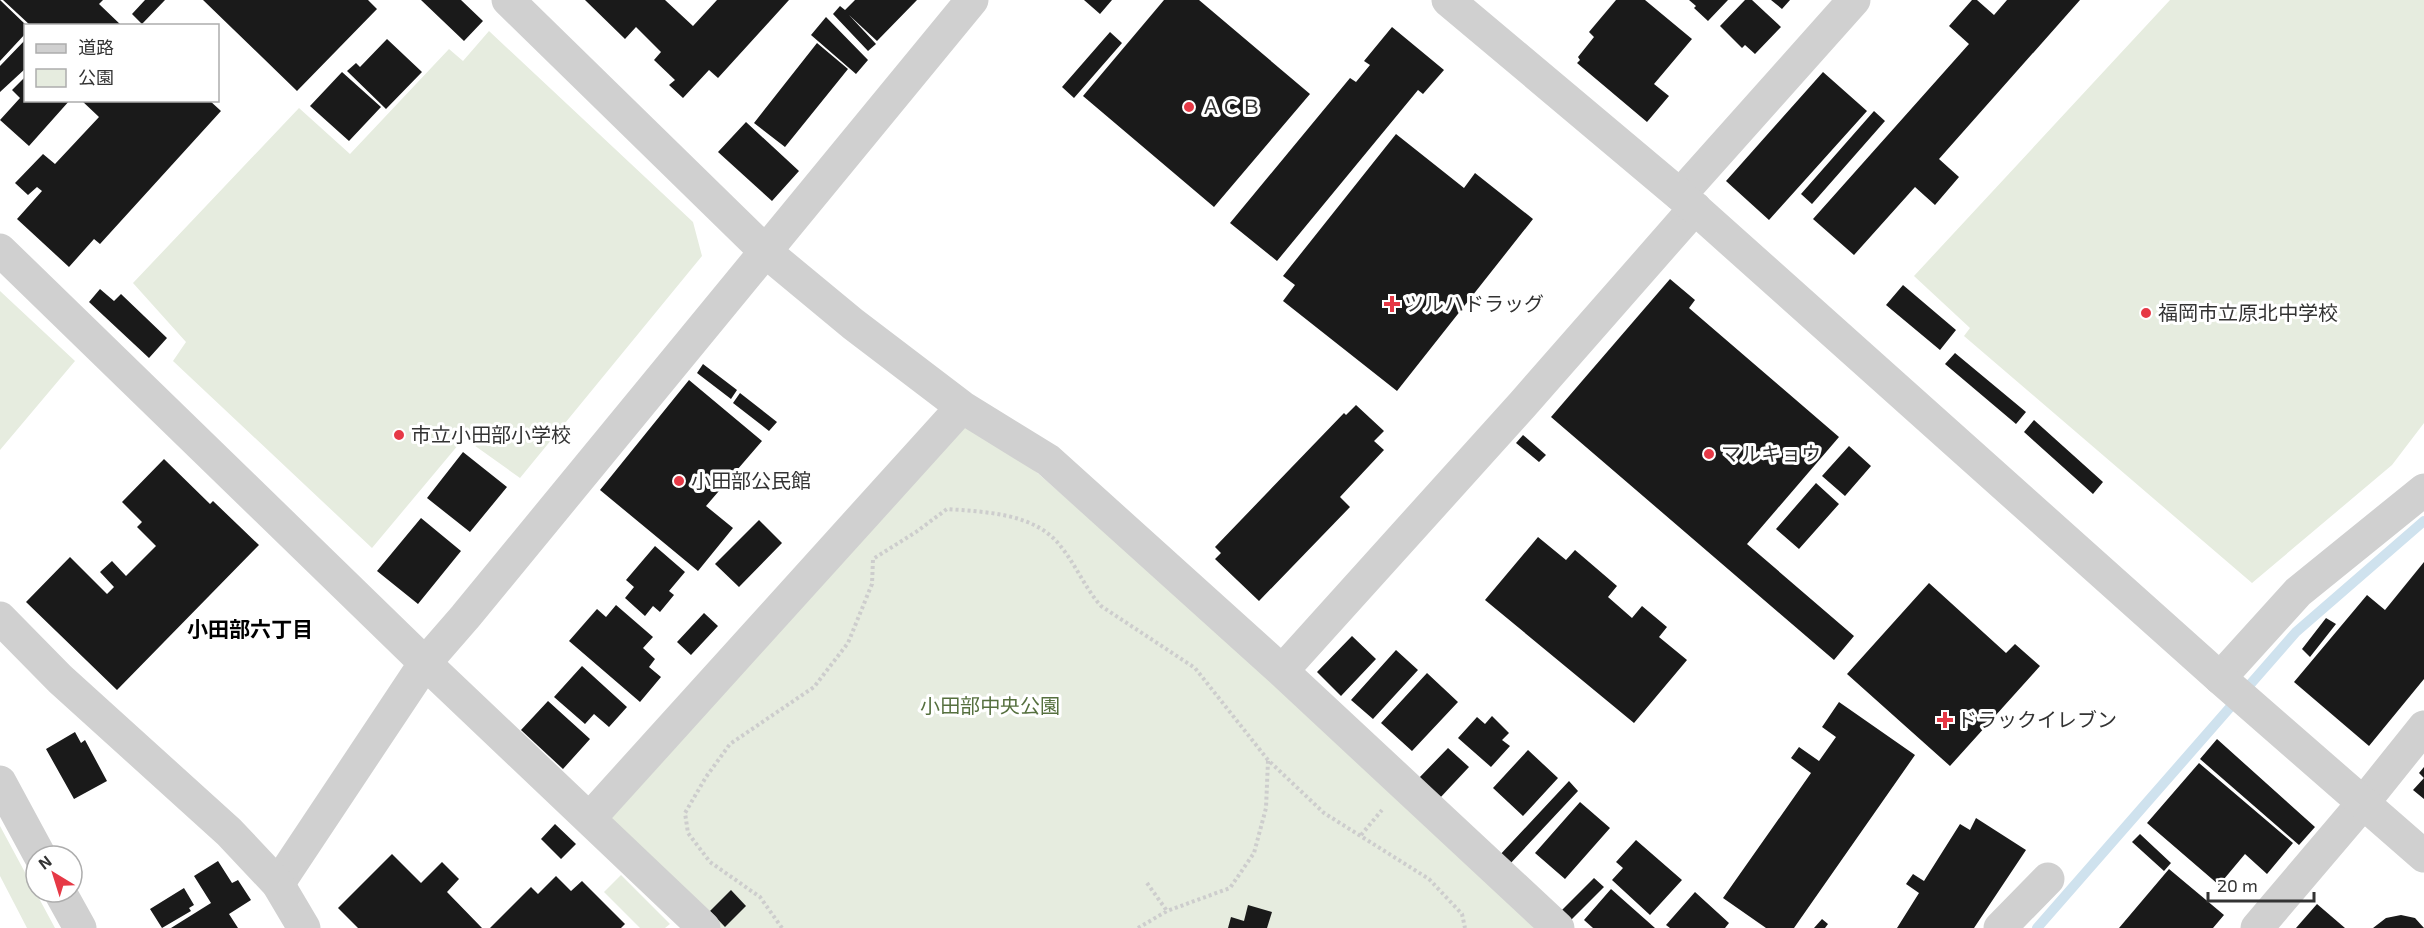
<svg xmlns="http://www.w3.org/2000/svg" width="2424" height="928" viewBox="0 0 2424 928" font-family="'Exo 2','Noto Sans JP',sans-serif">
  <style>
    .green { fill: #e6ecdf }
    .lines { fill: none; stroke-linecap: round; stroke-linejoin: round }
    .stream { stroke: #cfe2ee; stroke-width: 10 }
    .building { fill: #1a1a1a }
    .path { stroke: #cdcdcd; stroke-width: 4; stroke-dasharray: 3 3; stroke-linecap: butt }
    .minor { stroke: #d0d0d0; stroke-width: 33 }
    .tertiary { stroke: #d0d0d0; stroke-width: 33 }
    .poi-dot { fill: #e63946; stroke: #fff; stroke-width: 2 }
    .labels { text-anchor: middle; stroke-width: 6; stroke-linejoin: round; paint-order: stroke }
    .poi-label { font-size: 20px; fill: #333; stroke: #fff; text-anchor: start }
    .park-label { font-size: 20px; fill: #56703f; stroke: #fff }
    .neighbourhood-label { font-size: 21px; font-weight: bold; fill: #000; stroke: #fff }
  </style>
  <rect width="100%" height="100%" fill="#fff"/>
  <path class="green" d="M2170,0H2424V423L2392,465L2252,583L1964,336L1970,328L1914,276Z
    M489,31L693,222L702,256L520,478L464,438L372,548L173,361L186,342L133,283L299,108L350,154L449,49L463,61Z
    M0,291L75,361L0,450Z
    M962,407L1558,928H707L590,818Z
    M0,826L55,928H27L0,876Z
    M621,875L670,924L665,928H640L604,892Z"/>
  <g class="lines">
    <path class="stream" d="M2037,928L2296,632L2424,521"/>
  </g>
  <path class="building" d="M0,0L27,26H26V33L0,61Z
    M3,0H103L99,4L122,26H31Z
    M145,0H165L142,24L132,14Z
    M203,0H368L377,9L297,91Z
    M421,0H461L483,21L464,41Z
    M585,0H665L693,26L717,0H789L718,78L709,70L683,98L669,85L675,80L654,60L661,52L636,27L625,39Z
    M855,0H917L877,41L849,15L876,44L868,51L833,14L840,6L845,10Z
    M1084,0H1112L1100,14Z
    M1164,0H1199L1310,94L1214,207L1083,96Z
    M1616,0H1645L1692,39L1654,84L1669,96L1647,122L1577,63L1580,60L1578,57L1594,37L1589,32Z
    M1689,0H1728L1708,21L1694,8L1696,6Z
    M1745,0H1752L1781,27L1755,54L1745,45L1742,48L1720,26Z
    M1771,0H1790L1782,9Z
    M1972,0H1977L1994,15L2007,0H2080L1939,159L1959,177L1935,205L1915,187L1854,255L1813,219L1969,44L1949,26Z
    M826,17L868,60L856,74L811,35Z
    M1392,27L1444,70L1423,94L1418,90L1277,261L1230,223L1350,78L1356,82L1370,65L1364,61Z
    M1110,32L1122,43L1074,98L1062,87Z
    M26,39V68L0,92V66Z
    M387,39L422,72L386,109L347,71L356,63L360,67Z
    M817,43L848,69L785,147L754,123Z
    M342,72L381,107L349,141L310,106Z
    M1823,72L1867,111L1769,220L1726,181Z
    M26,76V100H70L29,146L0,120L20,98L12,90Z
    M81,100H209L221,111L100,244L94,239L69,267L17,219L42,191L37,187L28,195L15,183L43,154L55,164L99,117Z
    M1874,111L1885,121L1812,204L1801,194Z
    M746,122L799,171L772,201L718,152Z
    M1396,134L1464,188L1475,173L1533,219L1397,391L1283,301L1295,285L1283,276Z
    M1670,279L1695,300L1689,308L1839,437L1747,544L1854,636L1834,660L1551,417Z
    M1903,285L1956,330L1940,350L1886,305Z
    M100,289L114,301L121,294L167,338L149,358L89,302Z
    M1955,353L2026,412L2016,424L1945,364Z
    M703,364L737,390L731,399L697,373Z
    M689,380L762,441L706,506L733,528L698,571L600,490Z
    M740,393L777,422L769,431L733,403Z
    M1356,405L1384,431L1374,441L1384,450L1340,497L1350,507L1259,601L1215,559L1221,553L1215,547L1344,413L1346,415Z
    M2034,420L2103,482L2093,494L2024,432Z
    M1523,435L1546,455L1539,462L1516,443Z
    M1849,446L1871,466L1845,496L1822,476Z
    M463,452L507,487L470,532L427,498Z
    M164,459L210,504L213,501L259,545L117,690L26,602L70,557L107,594L114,587L100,572L112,561L126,576L156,546L137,527L142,522L122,502Z
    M1816,483L1839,504L1799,549L1776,529Z
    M421,518L461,551L418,604L377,571Z
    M759,520L782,543L739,587L715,564Z
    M1538,537L1566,560L1575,550L1617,586L1608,597L1632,618L1642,606L1667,627L1659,637L1687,660L1634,723L1485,600Z
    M655,546L685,572L669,591L674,595L660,612L653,606L645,616L625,598L634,587L626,580Z
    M2424,562V679L2369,746L2294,682L2367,595L2385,610Z
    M1929,583L2006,653L2015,644L2040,666L1950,766L1847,674Z
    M616,605L653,637L643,648L655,659L649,667L661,677L640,702L569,641L597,609L606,617Z
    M704,613L718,626L691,655L677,642Z
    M2326,618L2336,624L2310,657L2302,649Z
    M1352,636L1376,659L1341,696L1317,672Z
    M1396,650L1418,670L1373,719L1351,700Z
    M582,666L627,707L609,727L594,714L585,724L554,697Z
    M1427,673L1458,702L1412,751L1381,723Z
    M548,701L590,739L563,769L521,730Z
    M1839,702L1915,755L1794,928H1766L1723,898L1811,773L1791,758L1799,747L1819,761L1836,737L1822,727Z
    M1492,716L1509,733L1502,740L1510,746L1491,767L1458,738L1477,717L1485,724Z
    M75,732L81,743L85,740L107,781L74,799L46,749Z
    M2217,739L2315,827L2299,845L2200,759Z
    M1448,748L1469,767L1439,799L1418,779Z
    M1528,750L1558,778L1523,816L1493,788Z
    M2199,763L2293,843L2267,874L2245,854L2219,885L2147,823Z
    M2424,767V799L2413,790L2424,778L2419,773Z
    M1569,781L1578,791L1508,866L1498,857Z
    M1580,802L1610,828L1565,879L1535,853Z
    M1976,818L2026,850L1974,928H1897L1919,893L1906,884L1913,874L1924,881L1960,824L1970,830Z
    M555,824L576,844L561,859L541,839Z
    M2140,834L2171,863L2164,871L2132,842Z
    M1636,840L1682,880L1650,915L1612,880L1623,868L1616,862Z
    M392,854L421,883L442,862L459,879L447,892L482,928H358L338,908Z
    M218,861L232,883L238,880L251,900L229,914L238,928H171L211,903L194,876Z
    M2169,869L2224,915L2213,928H2119Z
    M556,876L571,891L582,881L625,924L621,928H490L531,887L538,894Z
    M1594,878L1604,887L1567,924L1558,914Z
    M184,888L194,905L189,908L191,911L162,928L150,909Z
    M1611,889L1655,928H1593L1584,920Z
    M731,890L746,906L725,927L710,911Z
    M1695,892L1729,923L1725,928H1670L1666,925Z
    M2317,904L2345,928H2296Z
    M1248,905L1272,912L1267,928H1228L1231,917L1244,921Z
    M2401,915L2415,918L2424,928H2373L2386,918Z
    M1822,919L1828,924L1825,928H1814Z"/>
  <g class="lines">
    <path class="path" d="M1361,835L1382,810
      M1147,883L1167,911
      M782,928L760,897L710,862L688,833L685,813L706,777L730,744L814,687L848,643L872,584L873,559L916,532L947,509C986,512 1037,513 1062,548C1077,567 1085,588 1101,606L1195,668L1268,760L1324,813L1429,879L1462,914L1465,928
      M1138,928L1167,911L1230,888L1254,853L1266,808L1268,761"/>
    <path class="minor" d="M508,0L766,252L853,324L962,407L1048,460L1282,671L1558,928
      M1680,195L1854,0
      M0,250L425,663L704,928
      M1282,671L1523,404L1695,208
      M2220,678L2298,592L2424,490
      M0,782L40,856
      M590,818L962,407
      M278,884L425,663L465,617L972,0
      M60,892L80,928
      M2000,928L2048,879
      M2257,928L2364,802L2424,727"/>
    <path class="tertiary" d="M1448,0L1680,195L2220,678L2424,856
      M0,618L60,679L229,832L278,884L304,928"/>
  </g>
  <g class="poi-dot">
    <circle cx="1189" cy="107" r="6"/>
    <path d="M1389 295h6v6h6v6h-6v6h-6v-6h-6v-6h6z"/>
    <circle cx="2146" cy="313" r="6"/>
    <circle cx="399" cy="435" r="6"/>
    <circle cx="1709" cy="454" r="6"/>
    <circle cx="679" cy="481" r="6"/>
    <path d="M1942 711h6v6h6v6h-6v6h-6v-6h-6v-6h6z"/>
  </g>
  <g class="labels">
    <g class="poi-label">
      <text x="1201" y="114">ＡＣＢ</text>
      <text x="1404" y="311">ツルハドラッグ</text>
      <text x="2158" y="320">福岡市立原北中学校</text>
      <text x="411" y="442">市立小田部小学校</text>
      <text x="1721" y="461">マルキョウ</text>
      <text x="691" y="488">小田部公民館</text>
      <text x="1957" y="727">ドラックイレブン</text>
    </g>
    <g class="park-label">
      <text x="990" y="713">小田部中央公園</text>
    </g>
    <g class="neighbourhood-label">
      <text x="250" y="637">小田部六丁目</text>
    </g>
  </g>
  <rect x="24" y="24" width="195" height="78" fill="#ffffff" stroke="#adadad" stroke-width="1.5"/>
  <rect x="36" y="44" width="30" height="9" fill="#d0d0d0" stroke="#adadad" stroke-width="1.5"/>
  <text x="78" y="54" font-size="18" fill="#333333">道路</text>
  <rect x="36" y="69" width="30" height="18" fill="#e6ecdf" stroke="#adadad" stroke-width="1.5"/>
  <text x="78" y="84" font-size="18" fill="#333333">公園</text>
  <g transform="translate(54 874) rotate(322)"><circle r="28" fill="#ffffff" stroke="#adadad" stroke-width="1.5"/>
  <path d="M0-4.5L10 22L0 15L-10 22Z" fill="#e63946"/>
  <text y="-9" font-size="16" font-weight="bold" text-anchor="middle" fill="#333333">N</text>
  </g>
  <path d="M2208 892v9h106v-9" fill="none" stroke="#333333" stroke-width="3"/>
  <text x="2217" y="892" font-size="18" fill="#333333" stroke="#ffffff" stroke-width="4.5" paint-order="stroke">20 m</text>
</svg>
